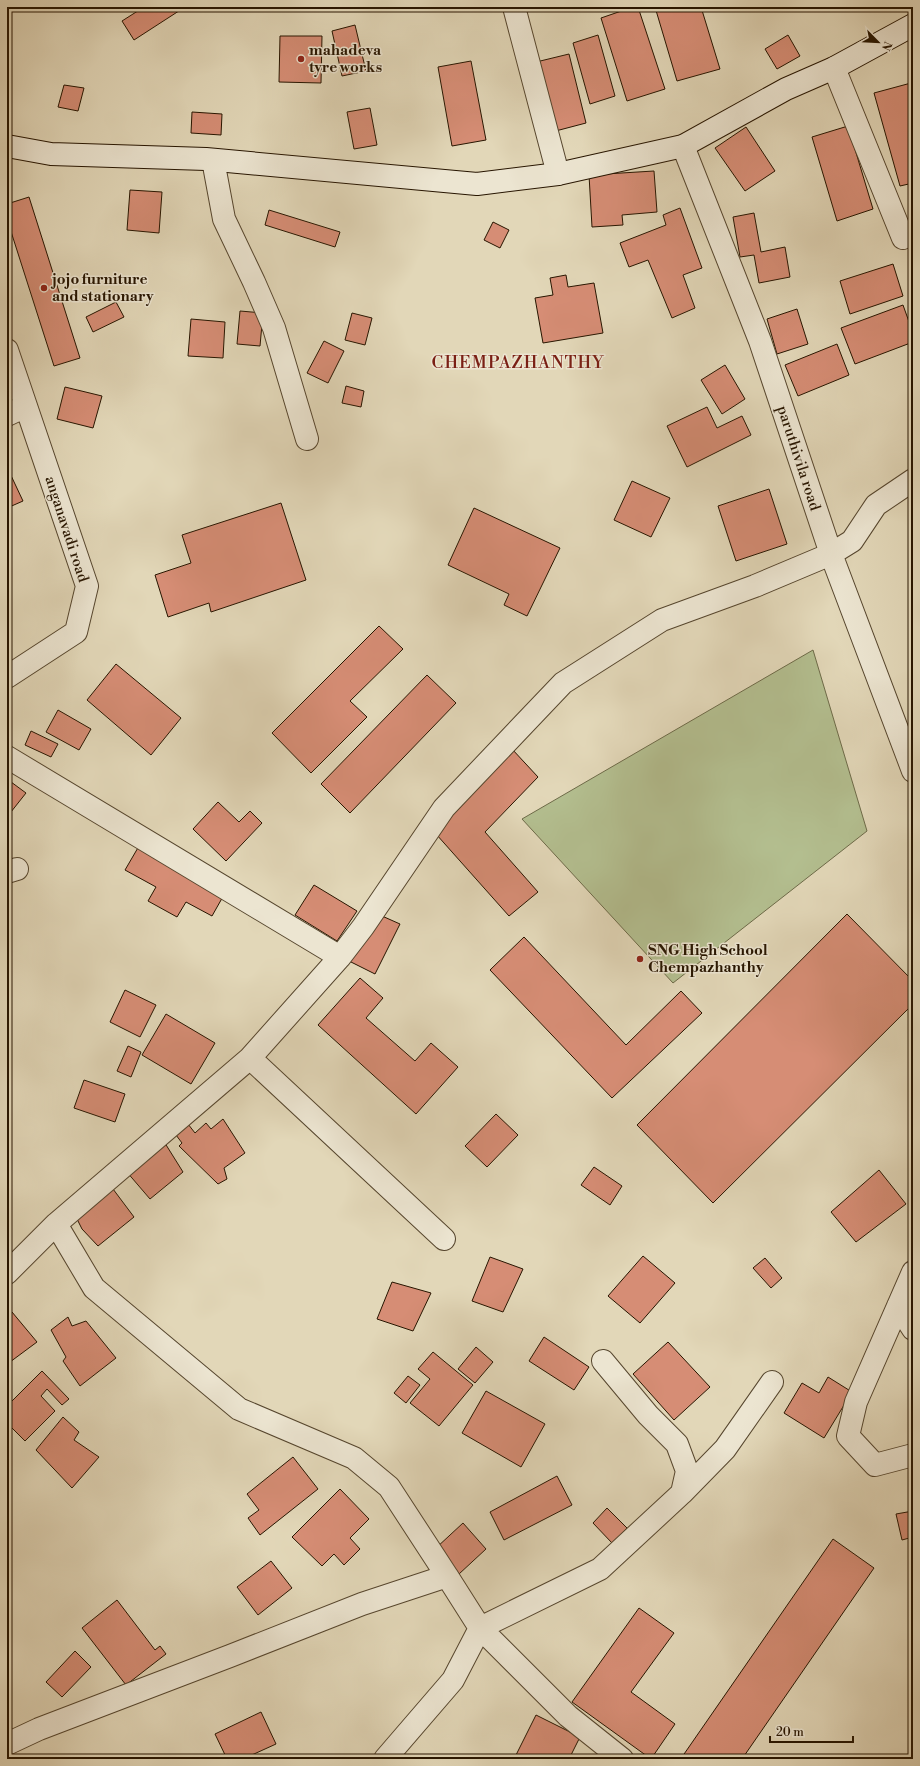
<svg xmlns="http://www.w3.org/2000/svg" width="920" height="1766" viewBox="0 0 920 1766" font-family="'Libre Bodoni',serif">
  <style>
    .green { fill: #b3be8f; stroke: #6d6a48 }
    .building { fill: #d68d75; stroke: #271500 }
    .lines { fill: none; stroke-linecap: round; stroke-linejoin: round }
    .minor-casing { stroke: #56462e; stroke-width: 24 }
    .secondary-casing { stroke: #271500; stroke-width: 24 }
    .minor { stroke: #ece5d1; stroke-width: 22 }
    .secondary { stroke: #ece5d1; stroke-width: 22 }
    .poi-dot { fill: #8f2418; stroke: #ece5d1; stroke-width: 1.5 }
    .labels { text-anchor: middle; stroke-width: 3; stroke-linejoin: round; paint-order: stroke }
    .poi-label { font-size: 15px; font-weight: bold; fill: #271500; stroke: #ece5d1; text-anchor: start }
    .street-label { font-size: 15px; fill: #271500; stroke: #ece5d1 }
    .quarter-label { font-size: 17px; letter-spacing: 1px; fill: #7a1f14; stroke: #ece5d1 }
  </style>
  <rect width="100%" height="100%" fill="#e2d7b8"/>
  <filter id="stains"><feTurbulence type="fractalNoise" baseFrequency=".005" numOctaves="4"/><feColorMatrix values="0 0 0 0 .2 0 0 0 0 .09 0 0 0 0 .02 0 0 0 .5 -.17"/></filter>
  <radialGradient id="worn" r=".72"><stop offset=".6" stop-color="#630" stop-opacity="0"/><stop offset="1" stop-color="#630" stop-opacity=".3"/></radialGradient>
  <path class="green" d="M813,650L867,831L673,983L522,819Z"/>
  <path class="building" d="M144,7H185L134,40L122,21Z
    M633,7H638L665,89L627,101L601,18Z
    M655,7H701L720,69L677,81Z
    M355,25L366,71L342,76L332,31Z
    M598,35L615,96L590,104L573,43Z
    M788,35L800,56L777,69L765,49Z
    M280,36H322L321,83L279,82Z
    M569,54L586,123L548,133L532,63Z
    M471,61L486,140L452,146L438,67Z
    M911,83L913,89V183L900,186L874,93Z
    M64,85L84,88L78,111L58,107Z
    M370,108L377,145L354,149L347,112Z
    M192,112L222,114L221,135L191,133Z
    M848,126L873,209L837,221L812,137Z
    M746,127L775,171L745,191L715,148Z
    M654,171L657,212L622,215L623,225L592,227L589,175Z
    M130,190L162,192L159,233L127,230Z
    M29,197L80,358L54,366L7,219V204Z
    M680,208L702,268L683,275L695,308L672,318L648,260L629,267L620,243L666,225L663,215Z
    M269,210L340,232L335,247L265,225Z
    M754,213L761,252L785,247L790,277L759,283L754,255L740,257L733,217Z
    M493,222L509,230L500,248L484,240Z
    M893,264L903,296L850,314L840,281Z
    M566,275L568,287L594,283L603,333L543,343L535,298L553,295L550,278Z
    M116,302L124,317L93,332L86,317Z
    M903,305L913,333V342L855,364L841,328Z
    M797,309L808,344L777,354L767,319Z
    M240,311L263,313L260,346L237,344Z
    M352,313L372,318L365,345L345,340Z
    M191,319L225,322L223,358L188,356Z
    M324,341L344,351L328,383L307,373Z
    M837,344L849,375L798,396L785,365Z
    M725,365L745,399L722,414L701,380Z
    M346,386L364,391L361,407L342,403Z
    M65,387L102,396L93,428L57,419Z
    M707,407L717,428L742,416L751,435L687,467L667,426Z
    M7,467L23,501L7,508Z
    M632,481L670,498L651,537L614,520Z
    M769,489L787,544L736,561L718,506Z
    M281,503L306,580L211,612L209,603L168,617L155,575L191,563L182,535Z
    M474,508L560,548L527,616L504,605L509,594L448,565Z
    M379,626L403,649L350,701L367,717L311,773L272,733Z
    M116,664L181,718L151,755L87,700Z
    M427,675L456,703L350,813L321,784Z
    M58,710L91,729L79,750L46,732Z
    M31,731L58,744L51,757L25,745Z
    M512,749L538,777L485,832L538,892L509,916L436,834Z
    M7,779L26,793L7,817Z
    M218,802L239,822L250,811L262,823L226,861L193,829Z
    M139,846L225,893L212,916L186,902L177,917L148,901L156,887L125,870Z
    M314,885L357,911L337,941L295,915Z
    M373,912L400,924L375,974L349,961Z
    M847,914L913,981V1004L713,1203L637,1125Z
    M524,937L626,1045L681,991L702,1013L612,1098L490,970Z
    M360,978L383,998L366,1018L415,1061L431,1043L458,1067L416,1114L318,1025Z
    M125,990L156,1005L140,1037L110,1022Z
    M166,1014L215,1043L191,1084L142,1055Z
    M128,1046L141,1052L131,1077L117,1071Z
    M84,1080L125,1094L115,1122L74,1108Z
    M496,1114L518,1135L487,1167L465,1146Z
    M223,1119L245,1153L224,1168L227,1179L218,1184L179,1146L182,1143L176,1135L188,1124L195,1133L206,1123L211,1129Z
    M163,1140L183,1172L150,1199L126,1171Z
    M594,1167L622,1186L610,1205L581,1185Z
    M879,1170L906,1204L856,1242L831,1212Z
    M113,1189L134,1217L98,1246L82,1229L75,1215Z
    M643,1256L675,1283L640,1323L608,1296Z
    M490,1257L523,1269L503,1312L472,1301Z
    M765,1258L782,1278L771,1288L753,1268Z
    M392,1282L431,1293L413,1331L377,1319Z
    M12,1312L37,1342L10,1362L7,1358V1316Z
    M68,1317L72,1326L86,1321L116,1358L80,1386L63,1361L66,1357L51,1330Z
    M544,1337L589,1367L574,1390L529,1361Z
    M668,1342L710,1387L674,1420L633,1374Z
    M476,1347L493,1362L475,1383L458,1369Z
    M433,1352L473,1385L439,1426L410,1403L430,1379L418,1369Z
    M42,1371L69,1399L62,1405L47,1389L41,1396L55,1411L25,1441L7,1423V1406Z
    M408,1376L420,1385L406,1403L394,1393Z
    M828,1377L852,1392L824,1438L784,1413L802,1383L819,1393Z
    M486,1391L545,1424L521,1467L462,1433Z
    M63,1417L79,1432L74,1440L99,1457L72,1488L36,1450Z
    M293,1457L318,1489L260,1535L248,1518L259,1510L247,1494Z
    M557,1476L572,1505L504,1540L490,1512Z
    M340,1489L369,1519L350,1538L360,1549L344,1565L334,1554L322,1566L292,1537Z
    M607,1508L627,1528L612,1543L593,1523Z
    M913,1511V1537L902,1540L896,1514Z
    M463,1523L486,1549L459,1574L436,1548Z
    M833,1539L874,1568L742,1759H685L682,1757Z
    M271,1561L292,1588L258,1615L237,1587Z
    M117,1600L155,1650L160,1646L166,1654L126,1685L82,1628Z
    M639,1608L674,1633L631,1692L675,1724L651,1759L572,1702Z
    M75,1651L91,1667L62,1697L46,1682Z
    M261,1712L276,1744L243,1759H227L215,1734Z
    M536,1715L580,1737L569,1759H514Z"/>
  <g class="lines">
    <g class="minor-casing">
      <path id="minor" d="M514,7L558,174
        M834,68L903,238
        M683,146L760,341L831,554L913,771
        M213,160L224,219L254,282L274,328L307,439
        M7,350L87,586L76,632L7,677
        M7,415L26,406
        M7,757L340,957
        M7,872L17,869
        M250,1058L444,1239
        M913,1272L856,1402L848,1436L875,1465L913,1455
        M7,1273L56,1224
        M898,1306L913,1329
        M682,1493L725,1449L772,1382
        M447,1576L389,1487L354,1458L239,1409L94,1288L56,1224L250,1058L340,957L363,927L444,808L563,683L662,620L755,586L831,554L852,541L876,505L913,480
        M7,1744L39,1729L230,1656L362,1604L447,1576L480,1628L568,1716L622,1759
        M385,1759L453,1680L480,1628L600,1569L682,1493L687,1471L677,1444L648,1415L603,1361"/>
    </g>
    <g class="secondary-casing">
      <path id="secondary" d="M7,146L51,154L206,159L477,184L558,174L683,146L786,89L834,68L913,25"/>
    </g>
    <use href="#minor" class="minor"/>
    <use href="#secondary" class="secondary"/>
  </g>
  <g class="poi-dot">
    <circle cx="301" cy="59" r="4"/>
    <circle cx="44" cy="288" r="4"/>
    <circle cx="640" cy="959" r="4"/>
  </g>
  <g class="labels">
    <g class="poi-label">
      <text x="309" y="55">mahadeva<tspan x="309" dy="17">tyre works</tspan></text>
      <text x="52" y="284">jojo furniture<tspan x="52" dy="17">and stationary</tspan></text>
      <text x="648" y="955">SNG High School<tspan x="648" dy="17">Chempazhanthy</tspan></text>
    </g>
    <g class="street-label">
      <text transform="translate(799 458) rotate(72)" y="5">paruthivila road</text>
      <text transform="translate(67 529) rotate(72)" y="5">anganavadi road</text>
    </g>
    <g class="quarter-label">
      <text x="518" y="368">CHEMPAZHANTHY</text>
    </g>
  </g>
  <rect width="920" height="1766" fill="none" stroke="#e2d7b8" stroke-width="24"/>
  <rect x="8" y="8" width="904" height="1750" fill="none" stroke="#271500" stroke-width="2"/>
  <rect x="12" y="12" width="896" height="1742" fill="none" stroke="#271500"/>
  <g transform="translate(878 42) rotate(114)" stroke="#ece5d1" stroke-width="3" paint-order="stroke">
  <path d="M0-3L7 15L0 10L-7 15Z" fill="#271500"/>
  <text y="-6" font-size="11" font-weight="bold" text-anchor="middle" fill="#271500">N</text>
  </g>
  <path d="M770 1736v6h83v-6" fill="none" stroke="#271500" stroke-width="2"/>
  <text x="776" y="1736" font-size="12" fill="#271500" stroke="#ece5d1" stroke-width="3" paint-order="stroke">20 m</text>
  <rect width="100%" height="100%" filter="url(#stains)"/>
  <rect width="100%" height="100%" fill="url(#worn)"/>
</svg>
